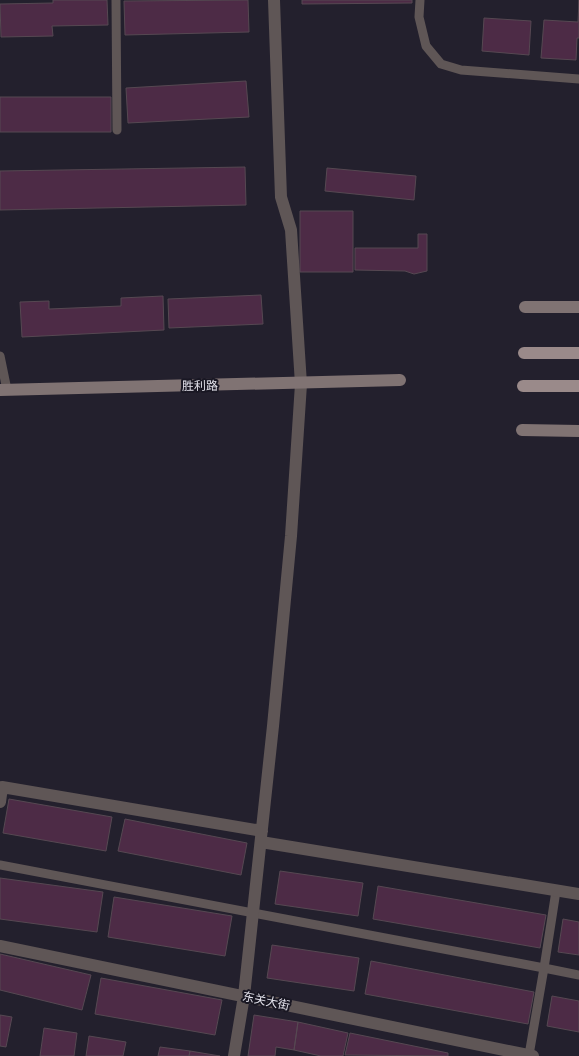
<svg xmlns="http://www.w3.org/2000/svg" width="579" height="1056" viewBox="0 0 579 1056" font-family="Overpass,'Noto Sans SC',sans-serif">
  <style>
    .building { fill: #4d2b46; stroke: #564852 }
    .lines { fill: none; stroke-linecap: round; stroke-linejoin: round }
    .lane { stroke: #5f5656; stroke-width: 9 }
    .street { stroke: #5f5656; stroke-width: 12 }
    .secondary { stroke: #807373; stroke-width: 12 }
    .primary { stroke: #9a8a8a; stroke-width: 12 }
    .labels { text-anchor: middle; stroke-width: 4; stroke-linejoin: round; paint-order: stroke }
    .street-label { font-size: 12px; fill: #e3e2eb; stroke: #191723 }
  </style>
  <rect width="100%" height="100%" fill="#23202d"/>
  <path class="building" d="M53,0H107L108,25L52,26L53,36L1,37L0,4L53,3Z
    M248,0L249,32L125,35L124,1Z
    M302,0H412V3L302,4Z
    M579,0V38H577L576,60L541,58L544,20L578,22Z
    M484,18L531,21L529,55L482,51Z
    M246,81L249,117L128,123L126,88Z
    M0,97H111V132H0Z
    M245,167L246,205L0,210V171Z
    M327,168L416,176L414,200L325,191Z
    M300,211H353V272H300Z
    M418,234H427V271L414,274L405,271L355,270V248H418Z
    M261,295L263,324L169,328L168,299Z
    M163,296L164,330L22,337L20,302L49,301V309L121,306V298Z
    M9,799L112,817L106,851L3,833Z
    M125,819L247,843L241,875L118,851Z
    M280,871L363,883L358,916L275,904Z
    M0,878L103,892L97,932L0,919Z
    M378,886L546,915L540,948L373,919Z
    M114,897L232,916L225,956L108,937Z
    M563,919L579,922V955L558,952Z
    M272,945L359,958L354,991L267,978Z
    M0,954L91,975L82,1010L0,990Z
    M371,961L534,992L528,1024L365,994Z
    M101,978L222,1000L215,1035L95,1014Z
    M552,996L579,1001V1032L547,1026Z
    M0,1015L12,1017L6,1047L0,1046Z
    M254,1015L298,1022L294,1050L276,1047L275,1056H248Z
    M298,1022L348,1033L343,1056H321L294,1050Z
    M44,1028L77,1033L74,1056H40Z
    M350,1033L448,1053V1056L345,1055Z
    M89,1036L126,1042L123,1056H86Z
    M160,1047L190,1051L189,1056H158Z
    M190,1051L220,1056H189Z"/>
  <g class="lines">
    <path class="lane" d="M116,0L117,130
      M420,0L419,17L426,46L441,64L461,70L579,79
      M0,356L7,390
      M0,865L544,968L529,1055
      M556,891L544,968L579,975"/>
    <path class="street" d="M0,802L2,787L262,831
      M261,842L579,894
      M0,946L533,1056
      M234,1056L244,996L273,726L291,536L301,384L291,230L281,197L274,0"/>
    <path class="secondary" d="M525,307H579
      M0,390L400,380
      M522,430L579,431"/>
    <path class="primary" d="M524,353H579
      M523,386H579"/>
  </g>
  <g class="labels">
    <g class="street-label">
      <text transform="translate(200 386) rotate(-1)" y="4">胜利路</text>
      <text transform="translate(266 1001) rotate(12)" y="4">东关大街</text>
    </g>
  </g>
</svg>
